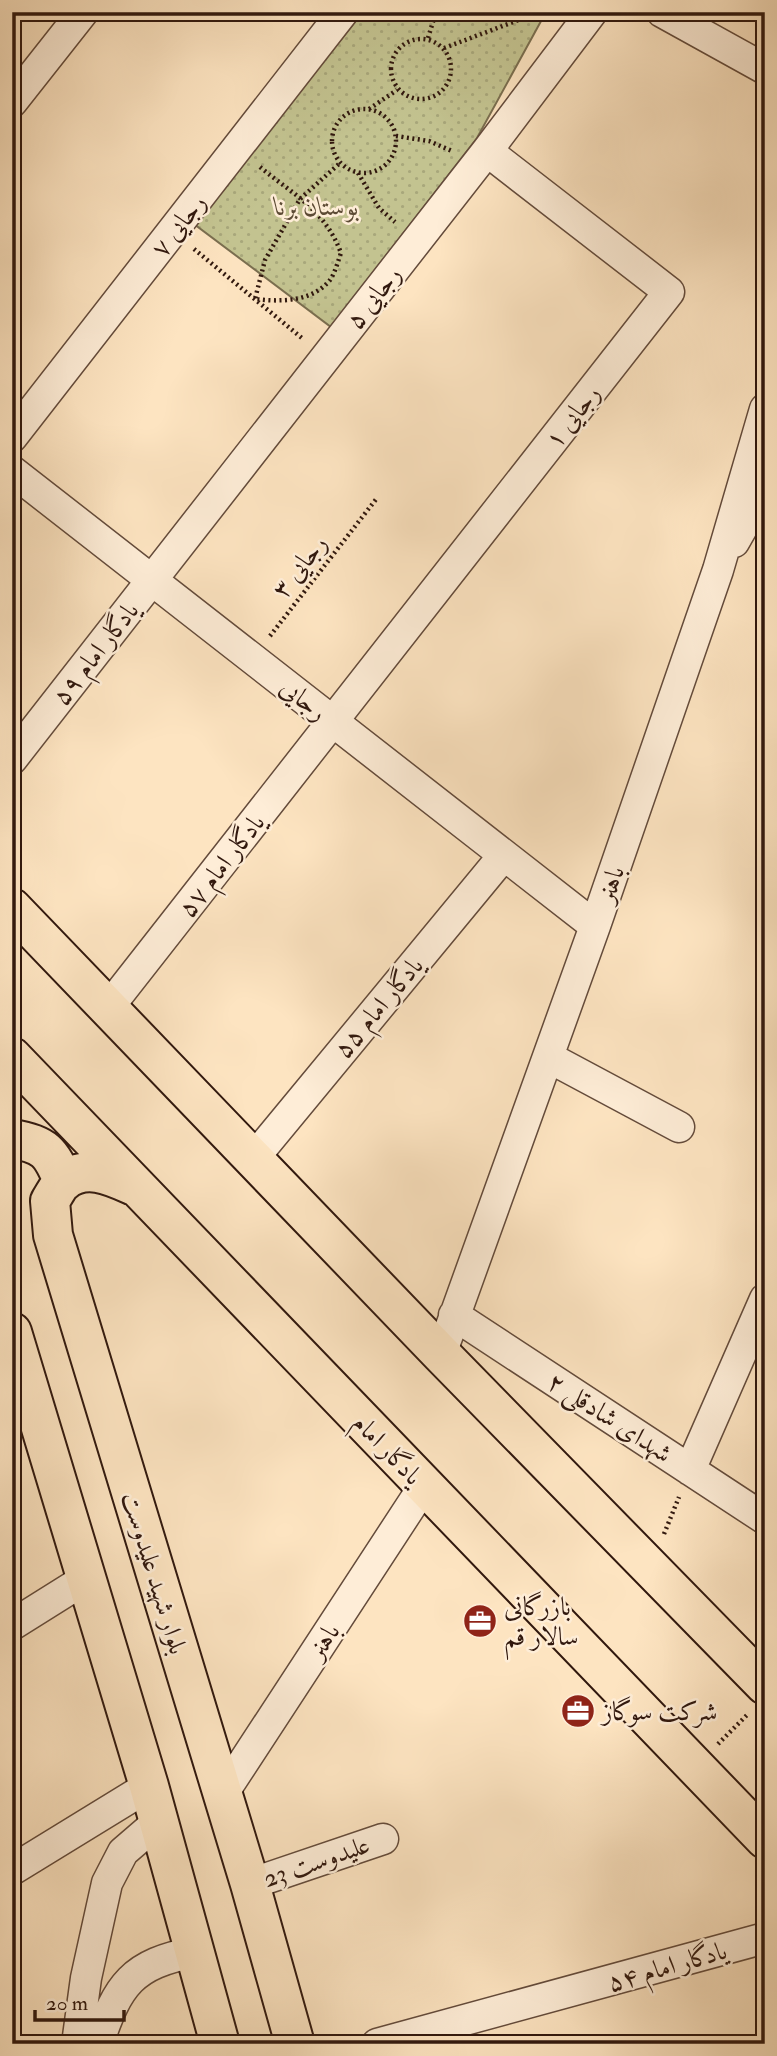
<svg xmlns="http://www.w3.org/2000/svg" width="777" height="2056" viewBox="0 0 777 2056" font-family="'IM FELL Double Pica',Amiri,serif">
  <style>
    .green { fill: url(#green-dots); stroke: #7a6e4f; stroke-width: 2 }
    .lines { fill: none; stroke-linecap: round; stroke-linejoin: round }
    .minor-casing { stroke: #644b3b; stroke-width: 33 }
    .major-casing { stroke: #31180e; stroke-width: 42 }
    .path { stroke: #31180e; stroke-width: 4.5; stroke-dasharray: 2 3.5; stroke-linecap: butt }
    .minor { stroke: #feedd7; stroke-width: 30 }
    .major { stroke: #fde4c1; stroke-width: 38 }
    .labels { text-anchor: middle; stroke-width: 5; stroke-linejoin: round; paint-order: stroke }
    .park-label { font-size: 26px; font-style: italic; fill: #5d4b35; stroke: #feedd7 }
    .street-label { font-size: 26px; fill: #31180e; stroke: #feedd7 }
    .poi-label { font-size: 26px; fill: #31180e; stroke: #feedd7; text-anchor: start }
  </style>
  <defs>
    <pattern id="green-dots" width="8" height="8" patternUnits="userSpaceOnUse" patternTransform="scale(1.75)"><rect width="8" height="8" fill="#c3c390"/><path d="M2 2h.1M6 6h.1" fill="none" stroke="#a8a77b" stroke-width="1.8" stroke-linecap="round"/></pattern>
  </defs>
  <rect width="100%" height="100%" fill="#fde4c1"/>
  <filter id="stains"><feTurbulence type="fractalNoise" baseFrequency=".00286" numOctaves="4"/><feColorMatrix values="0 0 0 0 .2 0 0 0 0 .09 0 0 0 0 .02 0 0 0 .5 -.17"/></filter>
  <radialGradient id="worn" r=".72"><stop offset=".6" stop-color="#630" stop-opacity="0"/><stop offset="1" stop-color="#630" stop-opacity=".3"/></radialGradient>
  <path class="green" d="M363,12H546L477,138L331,327L194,224Z"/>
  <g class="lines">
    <g class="minor-casing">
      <path id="minor" d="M662,12L765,69
        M12,102L83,12
        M12,437L343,12
        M12,471L595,926
        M734,542L746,521L765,504
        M12,759L487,151L592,12
        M108,1008L669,292L487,151
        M548,1057L679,1127
        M253,1159L504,855
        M454,1315L765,1519
        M441,1354L595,926L718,570L765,409
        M690,1470L765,1299
        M12,1625L87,1578
        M222,1795L424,1486
        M12,1870L149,1786
        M250,1884L383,1839
        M77,2044L86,1978L107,1883L123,1852L159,1821
        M98,2044C118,1984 132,1964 195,1952
        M377,2044L765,1938"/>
    </g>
    <g class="major-casing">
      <path id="major" d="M12,908L441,1354L765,1685
        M12,1057L765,1839
        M12,1139C45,1144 51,1152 63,1181
        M134,1186C112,1176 85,1163 63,1182C58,1186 54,1195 50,1201L53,1235L250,1884L295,2044
        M12,1332L149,1786L220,2044"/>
    </g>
    <path class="path" d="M428,38L436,12
      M391 69a30 30 0 1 1 60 0a30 30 0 1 1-60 0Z
      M444,48L540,12
      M369,109L397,90
      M332 141a32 32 0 1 1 64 0a32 32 0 1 1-64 0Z
      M396,136L429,141L452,151
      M260,167C294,195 325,210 341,253C338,261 335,273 330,280C312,302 281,302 255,299L265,260L300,199L340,163
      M358,173L379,208L395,222
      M194,249L303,339
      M270,636L377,498
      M664,1534L679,1497
      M718,1744L749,1713"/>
    <use href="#minor" class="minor"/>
    <use href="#major" class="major"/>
  </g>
  <defs>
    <g id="office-disc" transform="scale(1.75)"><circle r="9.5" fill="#8f2418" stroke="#feedd7"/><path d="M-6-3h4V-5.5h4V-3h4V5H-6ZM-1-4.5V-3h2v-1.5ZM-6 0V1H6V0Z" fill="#fff"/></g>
  </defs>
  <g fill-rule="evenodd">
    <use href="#office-disc" x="480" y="1621"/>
    <use href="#office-disc" x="578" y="1711"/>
  </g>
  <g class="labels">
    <g class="park-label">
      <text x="317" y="215">بوستان برنا</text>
    </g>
    <g class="street-label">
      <text transform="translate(178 225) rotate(-52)" y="9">رجایی ۷</text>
      <text transform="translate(373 297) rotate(-52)" y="9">رجایی ۵</text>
      <text transform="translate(572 416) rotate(-52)" y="9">رجایی ۱</text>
      <text transform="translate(299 566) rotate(-52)" y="9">رجایی ۳</text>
      <text transform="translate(95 653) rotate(-52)" y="9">یادگار امام ۵۹</text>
      <text transform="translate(304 699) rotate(38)" y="9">رجایی</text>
      <text transform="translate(221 865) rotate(-52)" y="9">یادگار امام ۵۷</text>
      <text transform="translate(610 884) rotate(-71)" y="9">باهنر</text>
      <text transform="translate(378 1007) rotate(-50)" y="9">یادگار امام ۵۵</text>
      <text transform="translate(610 1417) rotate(33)" y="9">شهدای شادقلی ۲</text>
      <text transform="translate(388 1449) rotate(46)" y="9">یادگار امام</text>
      <text transform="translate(155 1573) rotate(73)" y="9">بلوار شهید علیدوست</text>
      <text transform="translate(323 1641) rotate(-57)" y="9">باهنر</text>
      <text transform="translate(316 1861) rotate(-19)" y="9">علیدوست 23</text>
      <text transform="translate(667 1966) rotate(-16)" y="9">یادگار امام ۵۴</text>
    </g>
    <g class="poi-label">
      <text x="504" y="1615">بازرگانی<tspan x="504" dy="30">سالار قم</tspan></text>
      <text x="602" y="1720">شرکت سوگاز</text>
    </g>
  </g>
  <rect width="777" height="2056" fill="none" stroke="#fde4c1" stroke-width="42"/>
  <rect x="14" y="14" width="749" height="2028" fill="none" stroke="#31180e" stroke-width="3.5"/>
  <rect x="21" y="21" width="735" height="2014" fill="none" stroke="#31180e" stroke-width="2"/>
  <path d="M35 2010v10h89v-10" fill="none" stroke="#31180e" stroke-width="3.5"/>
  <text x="46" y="2010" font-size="21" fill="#31180e" stroke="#feedd7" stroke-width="5" paint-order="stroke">20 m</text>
  <rect width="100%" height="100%" filter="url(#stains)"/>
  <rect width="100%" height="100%" fill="url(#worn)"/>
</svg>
